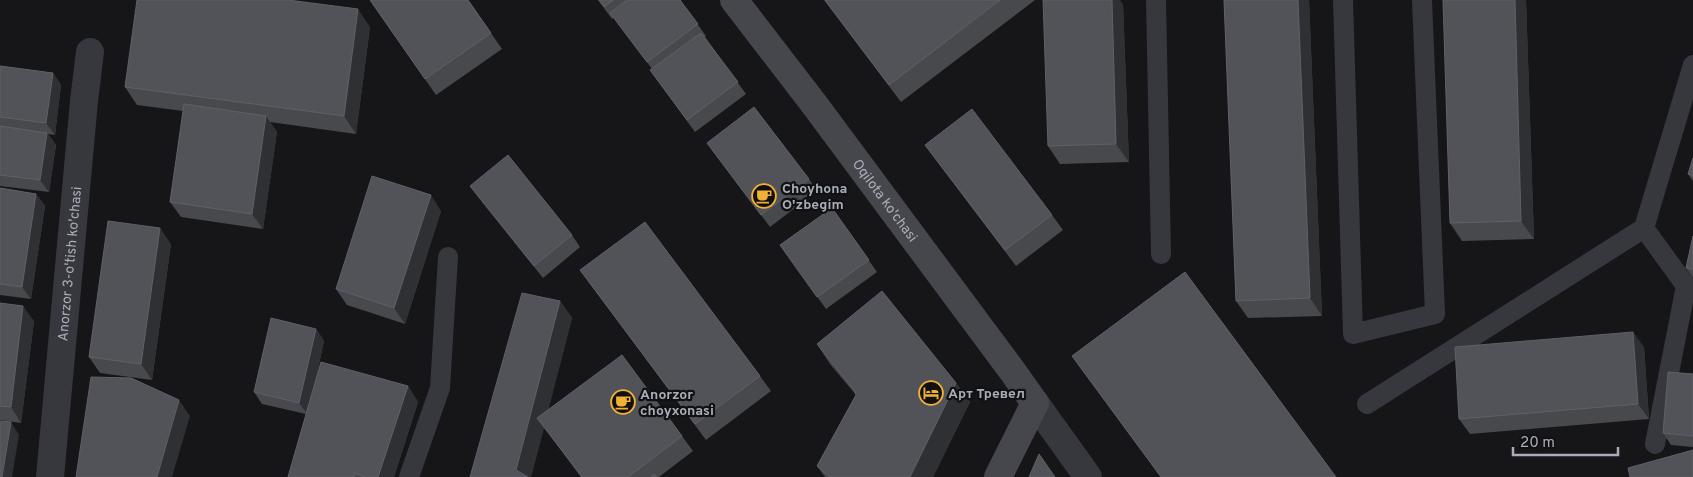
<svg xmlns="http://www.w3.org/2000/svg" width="1693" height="477" viewBox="0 0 1693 477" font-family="Overpass,sans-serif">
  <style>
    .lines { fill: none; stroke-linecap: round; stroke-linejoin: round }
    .lane { stroke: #37383d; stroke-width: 20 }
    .street { stroke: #37383d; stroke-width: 28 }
    .secondary { stroke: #45474d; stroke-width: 28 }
    .wall { fill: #47494d }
    .shaded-wall { fill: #2f3033 }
    .building { fill: #525359; stroke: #5f6168 }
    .labels { text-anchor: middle; stroke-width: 4.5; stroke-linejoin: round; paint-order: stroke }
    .poi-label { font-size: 14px; font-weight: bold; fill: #a8adb8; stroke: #111113; text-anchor: start }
    .street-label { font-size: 14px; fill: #a8adb8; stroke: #111113 }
  </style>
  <rect width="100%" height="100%" fill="#161618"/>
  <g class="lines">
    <path class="lane" d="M1156,0L1161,254
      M1343,0L1353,334L1435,314L1422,0
      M1644,228L1686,286L1655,444
      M1367,404L1644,228L1693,65
      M409,477L440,388L448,257"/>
    <g class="street">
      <path d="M1035,403L1088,477"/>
      <path id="s1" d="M50,477L84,101L90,52"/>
    </g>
    <path class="secondary" id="s2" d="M734,0L814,104L1013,372L1035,403L998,477"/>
  </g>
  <path class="wall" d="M370,0H468L502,49L436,95Z
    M598,0H680L706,36L705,37L746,94L695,132L650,70L652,69L614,18L612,19Z
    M824,0H1035L901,102Z
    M1224,0H1309L1322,316L1248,318L1236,301Z
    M1443,0H1526L1534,239L1462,241L1450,223Z
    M1123,4L1129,162L1060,164L1048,146Z
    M370,27L356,134L270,122L277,132L263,229L181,217L170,202L183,111L137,105L125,87Z
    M0,66L53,73L61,85L55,135L48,134L56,145L49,192L0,186Z
    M707,143L809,179L817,191L770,227Z
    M925,145L1052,215L1063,230L1016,266L936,160Z
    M1693,158V181L1688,174Z
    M470,186L572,235L580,247L543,278L479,198Z
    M0,188L36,194L45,206L31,299L0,295Z
    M832,208L877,272L826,309L780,245Z
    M441,211L405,324L347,305L336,289Z
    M1693,236V278L1686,268Z
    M171,244L152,380L100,373L89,357Z
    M580,270L760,376L771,391L706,440Z
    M560,301L572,318L548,410L682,436L693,451L659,477H581L544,427L531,477Z
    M0,303L34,321L21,423L0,420Z
    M316,329L324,341L314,388L408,386L418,402L394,477H288L306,414L262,404L254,392Z
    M817,344L956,383L970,402L933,477H825L817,466L856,395L830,364Z
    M1644,347L1649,419L1470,434L1459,419Z
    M1072,356L1336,477H1161Z
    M1693,374V447L1671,445L1663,433Z"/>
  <path class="shaded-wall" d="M1112,0H1120L1123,4L1129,162L1116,144Z
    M1298,0H1309L1322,316L1310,298Z
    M1515,0H1526L1534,239L1521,221Z
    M358,9L370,27L356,134L344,116Z
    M53,73L61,85L55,135L46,123Z
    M266,116L277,132L263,229L252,214Z
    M47,133L56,145L49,192L40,180Z
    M36,194L45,206L31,299L22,287Z
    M431,195L441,211L405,324L394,308Z
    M160,228L171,244L152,380L141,364Z
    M560,301L572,318L544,427L537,418L544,427L531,477H521L516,470Z
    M23,306L34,321L21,423L11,407Z
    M316,329L324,341L308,415L299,403Z
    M1633,332L1644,347L1649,419L1638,404Z
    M956,383L970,402L933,477H910Z
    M408,386L418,402L394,477H378Z
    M179,400L190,416L172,477H157Z
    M11,422L19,435L12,477H2Z"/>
  <path class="building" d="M137,0H288L358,9L344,116L125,87Z
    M370,0H468L491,33L425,79Z
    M599,0H613L604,7Z
    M627,0H680L698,24L647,62L610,13Z
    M825,0H1000L889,85Z
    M1043,0H1112L1116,144L1048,146Z
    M1224,0H1298L1310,298L1236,301Z
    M1443,0H1515L1521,221L1450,223Z
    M701,33L738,82L687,120L650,70Z
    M0,66L53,73L46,123L0,117Z
    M184,104L266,116L252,214L170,202Z
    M754,107L809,179L761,215L707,143Z
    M972,109L1052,215L1005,250L925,145Z
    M0,126L47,133L40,180L0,175Z
    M508,155L572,235L534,266L470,186Z
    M1693,158V176L1688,174Z
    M372,176L431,195L394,308L336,289Z
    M0,188L36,194L22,287L0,284Z
    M832,208L869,260L817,297L780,245Z
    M108,221L160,228L141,364L89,357Z
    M645,222L760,376L695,424L580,270Z
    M1693,236V269L1686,268Z
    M1185,272L1336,477H1161L1072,356Z
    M882,291L956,383L910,477H830L817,466L856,395L855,391L817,344Z
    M522,293L560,301L516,470L528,477H470Z
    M0,303L23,306L11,407L0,406Z
    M271,318L316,329L299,403L254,392Z
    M1633,332L1638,404L1459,419L1455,347Z
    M622,355L682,436L628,477H582L537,418Z
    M321,362L408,386L378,477H364L355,473L354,477H288Z
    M1668,372L1693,374V436L1663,433Z
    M91,377L131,378L179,400L157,477H76Z
    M0,421L11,422L2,477H0Z
    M1693,450V477H1630L1628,468Z
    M1039,454L1055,477H1029Z
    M654,474L657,477H651Z"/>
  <defs>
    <g id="cafe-ring" transform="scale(1.25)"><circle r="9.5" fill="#111113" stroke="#f2b134" stroke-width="1.5"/><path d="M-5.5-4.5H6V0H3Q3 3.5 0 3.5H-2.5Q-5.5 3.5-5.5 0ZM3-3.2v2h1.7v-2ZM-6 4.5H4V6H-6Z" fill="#f2b134"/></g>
    <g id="hotel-ring" transform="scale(1.25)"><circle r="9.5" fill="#111113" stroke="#f2b134" stroke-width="1.5"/><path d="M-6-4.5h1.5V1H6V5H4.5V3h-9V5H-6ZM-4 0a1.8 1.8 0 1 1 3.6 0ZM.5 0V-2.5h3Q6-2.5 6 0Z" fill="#f2b134"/></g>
  </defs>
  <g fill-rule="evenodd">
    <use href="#cafe-ring" x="764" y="196"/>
    <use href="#hotel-ring" x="931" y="393"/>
    <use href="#cafe-ring" x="623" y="402"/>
  </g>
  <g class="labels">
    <g class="poi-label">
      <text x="782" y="193">Choyhona<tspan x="782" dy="16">O'zbegim</tspan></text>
      <text x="948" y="398">Арт Тревел</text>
      <text x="640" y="399">Anorzor<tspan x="640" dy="16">choyxonasi</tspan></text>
    </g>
    <g class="street-label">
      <text dy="5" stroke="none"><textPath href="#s2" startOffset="251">Oqilota ko'chasi</textPath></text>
      <text dy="5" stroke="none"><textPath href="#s1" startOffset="214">Anorzor 3-o'tish ko'chasi</textPath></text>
    </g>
  </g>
  <path d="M1513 447v8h105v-8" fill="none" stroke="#a8adb8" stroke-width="2.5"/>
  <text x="1520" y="447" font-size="15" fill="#a8adb8" stroke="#111113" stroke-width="4" paint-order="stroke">20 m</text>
</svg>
